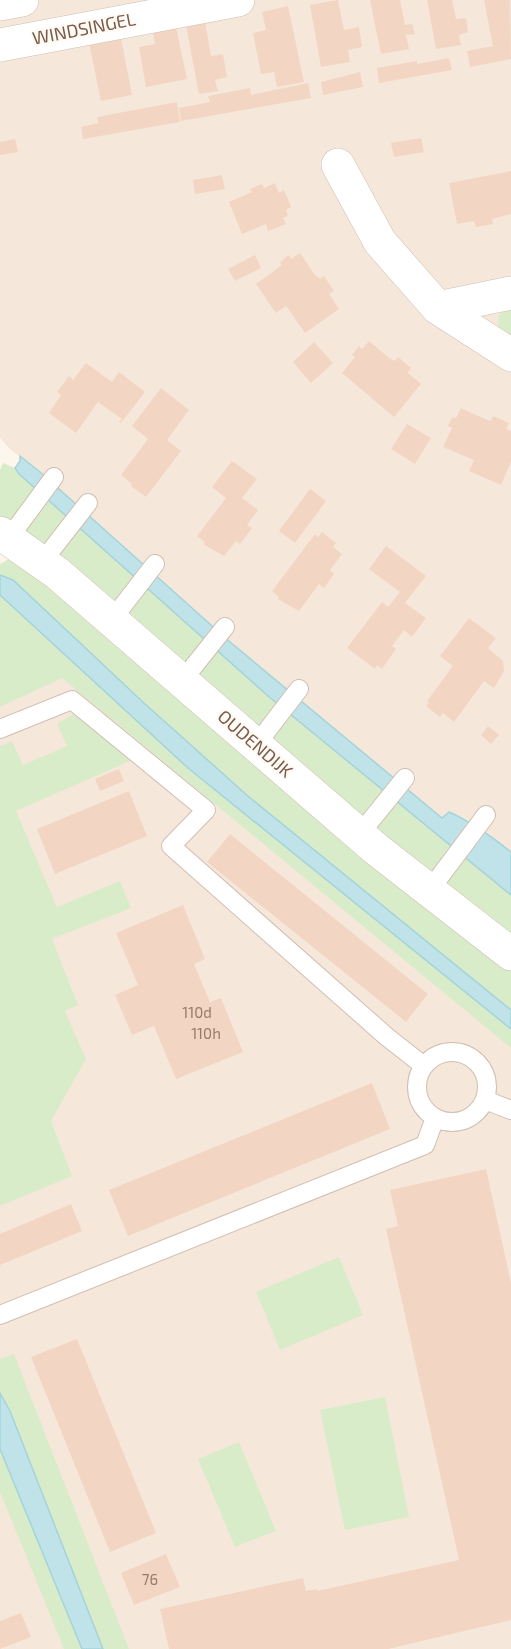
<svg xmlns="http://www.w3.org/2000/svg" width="511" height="1649" viewBox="0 0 511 1649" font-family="'Exo 2',sans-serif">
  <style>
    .residential { fill: #f5e8da }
    .green { fill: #d8ecc9 }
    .water { fill: #bfe3e8; stroke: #a5d3da; stroke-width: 1.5 }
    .building { fill: #f3d5c3 }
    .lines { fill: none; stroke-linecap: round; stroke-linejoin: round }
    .lane-casing { stroke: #d1beb0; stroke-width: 20 }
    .street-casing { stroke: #d1beb0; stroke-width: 34 }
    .lane { stroke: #fff; stroke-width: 18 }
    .street { stroke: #fff; stroke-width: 33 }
    .labels { text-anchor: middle; stroke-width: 4.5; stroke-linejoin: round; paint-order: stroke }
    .number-label { font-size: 15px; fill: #987a6a }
    .street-label { font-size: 18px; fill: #7a5c4d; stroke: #fffaf3 }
  </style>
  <rect width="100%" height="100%" fill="#fdf6ec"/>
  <path class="residential" d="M0,0H511V852L489,834L466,819L449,812L442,818L230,642L40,472L11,450L0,438Z
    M0,622L81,669L511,1029V1649H0Z"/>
  <path class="green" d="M511,304V336L506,334L498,326L499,316L507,305Z
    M3,463L15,468L19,474L268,696L511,895V937L365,828L0,519V470Z
    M24,557L511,965V1010L249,797L145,704L13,580L0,575V564L9,559Z
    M0,595L188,768L511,1029V1048L62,678L0,707Z
    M75,713L132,760L16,811L57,907L120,881L131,908L52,939L78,1005L65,1011L86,1059L51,1121L72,1176L0,1206V746L12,741L23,765L67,746L57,724Z
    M339,1257L363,1315L280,1350L256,1292Z
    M14,1354L129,1649H103L10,1411L0,1393V1359Z
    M385,1397L409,1517L345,1530L320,1410Z
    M239,1442L276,1531L235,1547L198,1459Z
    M0,1449L82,1649H64L0,1492Z"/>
  <path class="water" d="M20,456L40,472L230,642L442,818L449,812C472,822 491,836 511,852V895L268,696L19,474L15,468L20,461Z
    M0,575L13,580L145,704L249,797L511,1010V1029L188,768L0,595Z
    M0,1393L10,1411L103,1649H82L0,1449Z"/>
  <path class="building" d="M338,0L344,30L359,27L362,47L348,50L350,62L321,67L310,5Z
    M370,0H400L405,25L412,24L415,34L406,35L409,49L381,54Z
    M427,0H452L456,19L466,18L468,32L459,35L461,45L436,49Z
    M484,0H510L511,59L470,67L467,51L493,46Z
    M288,6L304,82L277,87L274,72L261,74L253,33L266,30L262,12Z
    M205,22L211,56L223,54L227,77L215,80L218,91L199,94L186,25Z
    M176,27L187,79L146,87L139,47L155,44L153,32Z
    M121,38L132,95L101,101L89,43Z
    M449,58L452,70L379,83L377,68L417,61V64Z
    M360,72L363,87L323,95L321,82Z
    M308,83L311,98L181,121L179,108L210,102L208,96L250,88L251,95Z
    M177,102L180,122L83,139L81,127L98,123L97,117Z
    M421,138L424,152L394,157L391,143Z
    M15,139L18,152L0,155V142Z
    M511,171V214L492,219L493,224L476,227L474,221L457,224L449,183Z
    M222,175L225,189L195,194L193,180Z
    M275,183L279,193L284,190L291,207L286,210L288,216L283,218L286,224L268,231L266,224L242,234L229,202L252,192L250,189L262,184L264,188Z
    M300,253L315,275L320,279L324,276L334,291L329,294L339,309L305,333L286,306L276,313L256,284L282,265L280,262L289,255L291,259Z
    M255,255L261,268L235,281L228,269Z
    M369,341L389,358L395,361L398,357L411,368L408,373L421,384L394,417L342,373L355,357L352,355L359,346L362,349Z
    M314,342L333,363L311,383L293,362Z
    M86,363L112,382L119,372L145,392L121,423L119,422L122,419L98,402L76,433L49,413L61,395L57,392L69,376L73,380Z
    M161,388L189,410L167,440L181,451L146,497L131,486L132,484L121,475L148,439L132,426Z
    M461,408L485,419L491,421L493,416L509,423L506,429L511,431V462L501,485L469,471L474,460L443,447L452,428L448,426L452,417L456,418Z
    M407,424L431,438L415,464L391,449Z
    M232,461L257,479L242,498L258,510L247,525L252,528L240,544L236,541L224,556L203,544L205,542L197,536L226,498L212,487Z
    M310,489L326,501L295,543L279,531Z
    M322,532L336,543L333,547L342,554L330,570L334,574L324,588L319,584L299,611L278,599L279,597L272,591L315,534L318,537Z
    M386,546L426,576L405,603L426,618L412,637L404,630L392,646L396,649L382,669L377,665L375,669L347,648L382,602L388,607L400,592L369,569Z
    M469,618L496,638L488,648L503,661L504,671L494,688L484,681L454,722L443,713L440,717L426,706L429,703L427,701L453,666L440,656Z
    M488,726L499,735L491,744L481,735Z
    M119,769L124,781L100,791L95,779Z
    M129,791L147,836L55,874L37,829Z
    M230,834L428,994L406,1022L207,862Z
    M183,905L205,959L194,964L210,1002L221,998L243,1052L176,1079L154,1026L132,1035L115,995L138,985L116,933Z
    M372,1083L390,1129L128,1236L109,1190Z
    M486,1169L511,1283V1620L388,1649H169L160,1609L303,1578L306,1591L317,1589V1591L459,1560L386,1229L398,1226L390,1190Z
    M71,1204L82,1231L0,1265V1234Z
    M77,1339L156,1533L110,1552L31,1357Z
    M166,1554L180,1587L134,1605L121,1573Z
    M21,1613L31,1637L0,1649V1621Z"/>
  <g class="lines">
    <g class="lane-casing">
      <path id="lane" d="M9,538L54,477
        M42,562L88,503
        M111,621L155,564
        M182,681L225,627
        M0,729L72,700L206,810L171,846L387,1037L424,1066
        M256,745L299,689
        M359,835L405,778
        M429,891L486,815
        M417 1087a35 35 0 1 1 70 0a35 35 0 1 1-70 0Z
        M485,1100L511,1110
        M0,1315L425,1145L435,1118"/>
    </g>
    <g class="street-casing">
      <path id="street" d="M0,4L22,0
        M0,45L238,0
        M338,165L380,242L438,308L511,355
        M438,308L511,293
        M0,533L57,573L376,849L511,954"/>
    </g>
    <use href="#lane" class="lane"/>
    <use href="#street" class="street"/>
  </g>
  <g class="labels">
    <g class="number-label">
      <text x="197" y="1018">110d</text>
      <text x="206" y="1039">110h</text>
      <text x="150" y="1585">76</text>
    </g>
    <g class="street-label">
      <text transform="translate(84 29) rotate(-11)" y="6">WINDSINGEL</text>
      <text transform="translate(255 744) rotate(41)" y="6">OUDENDIJK</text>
    </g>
  </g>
</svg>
